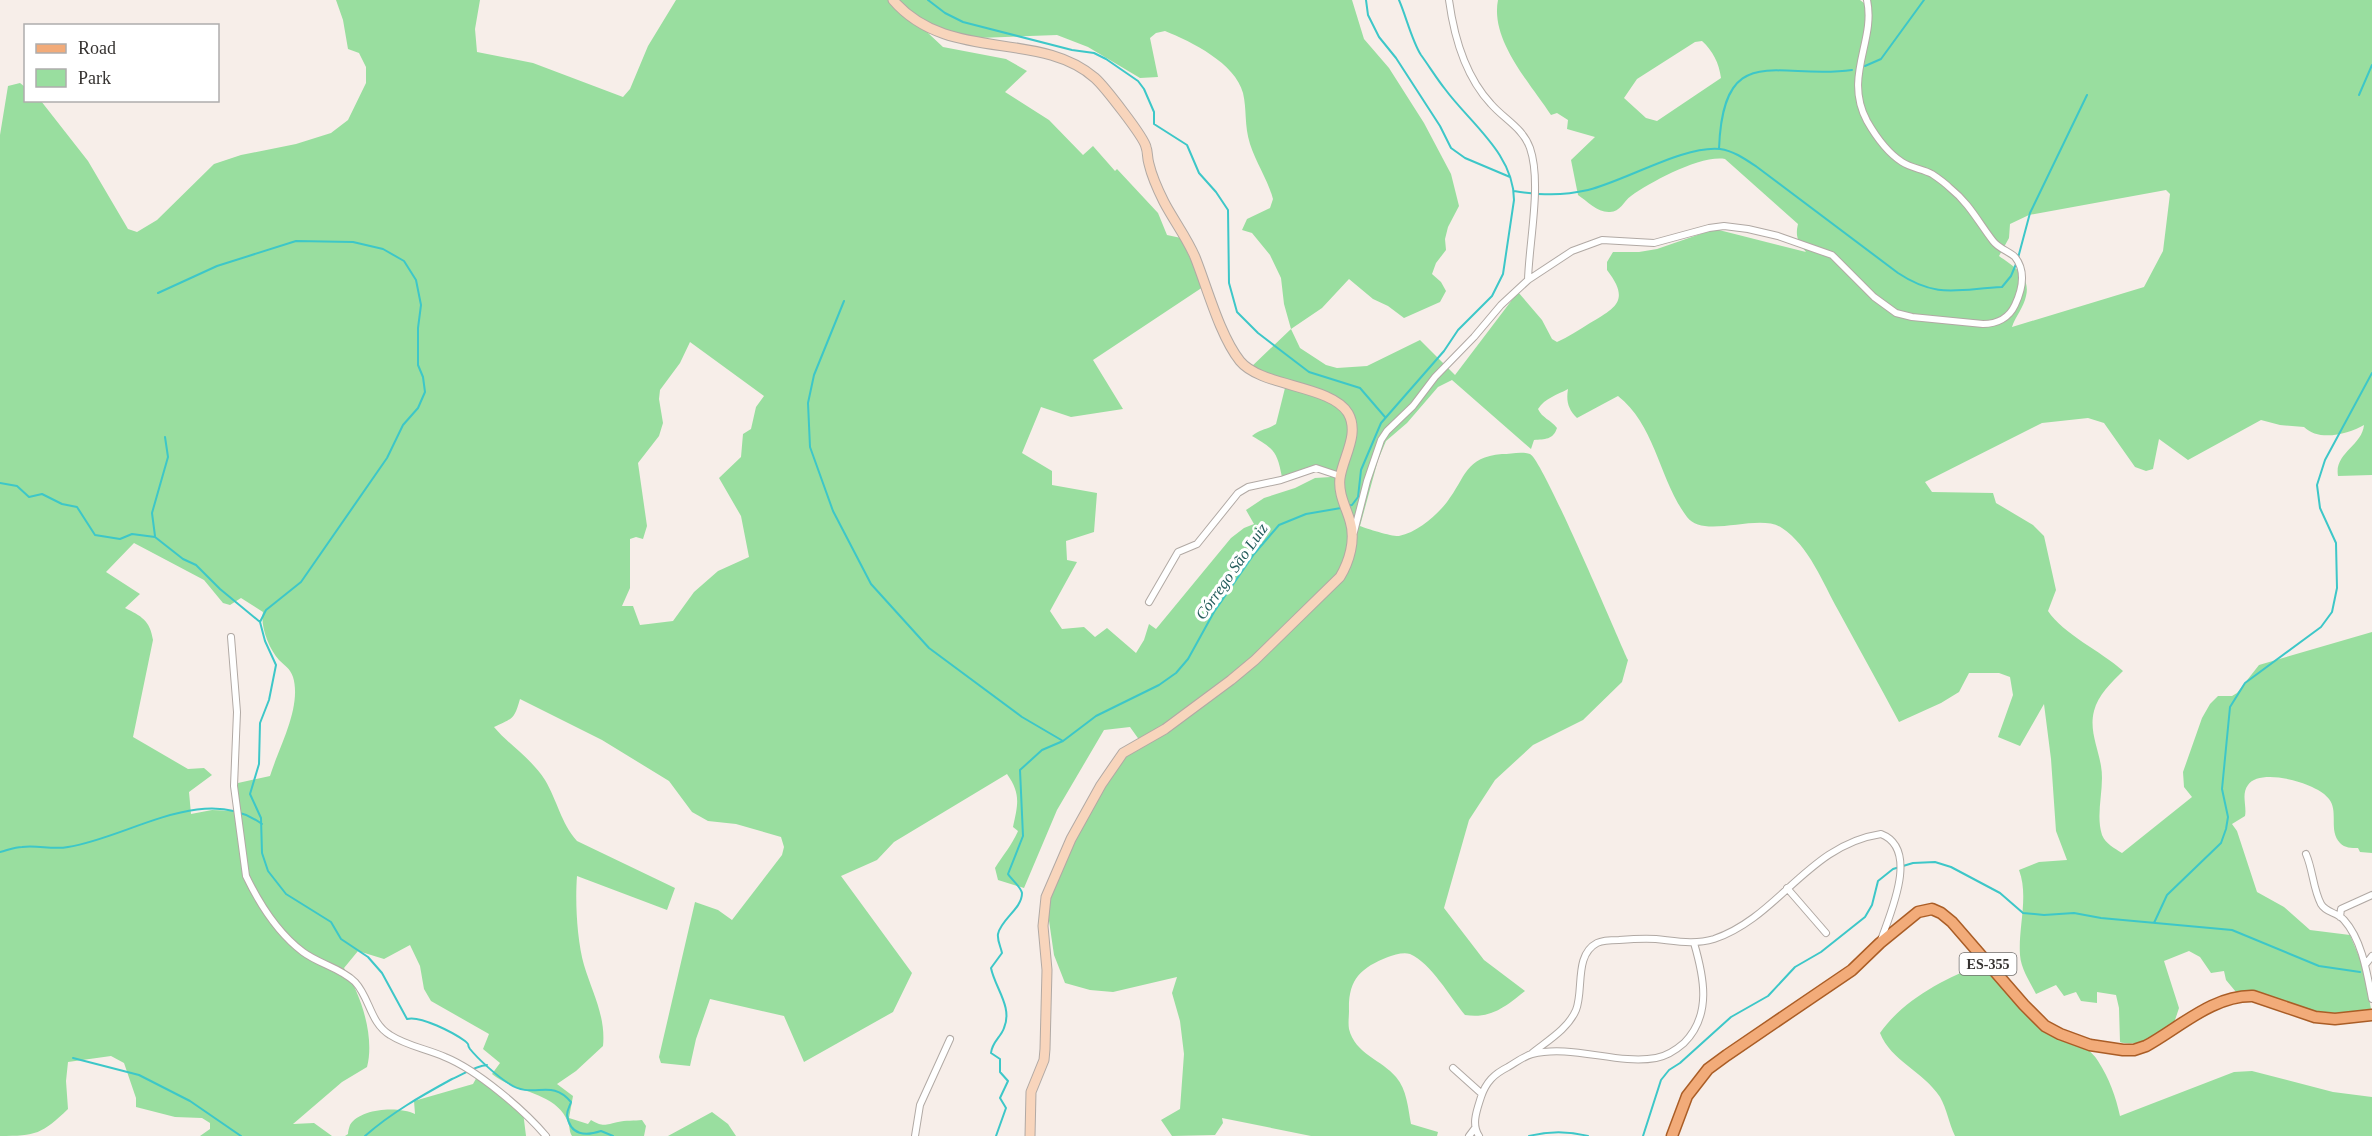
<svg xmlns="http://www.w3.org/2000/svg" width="2372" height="1136" viewBox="0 0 2372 1136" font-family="'Times New Roman',serif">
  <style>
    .green { fill: #99de9f; fill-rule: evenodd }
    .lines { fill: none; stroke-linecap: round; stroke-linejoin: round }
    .stream { stroke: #3dc7c8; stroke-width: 2 }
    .street-casing { stroke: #b1a9a4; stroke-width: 8 }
    .secondary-casing { stroke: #b1a9a4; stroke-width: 11 }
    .primary-casing { stroke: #aa5d26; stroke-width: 13 }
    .street { stroke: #fff; stroke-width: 6 }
    .secondary { stroke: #f8d5bc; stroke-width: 9 }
    .primary { stroke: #f2ab79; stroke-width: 10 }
    .labels { text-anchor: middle; stroke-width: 6; stroke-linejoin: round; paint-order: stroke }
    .shield { fill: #fff; stroke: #72706f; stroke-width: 1.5 }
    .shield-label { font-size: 14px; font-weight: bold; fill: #363331 }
    .water-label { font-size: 16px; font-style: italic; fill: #245c5c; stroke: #fff }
  </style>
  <rect width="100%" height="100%" fill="#f7eee9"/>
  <path class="green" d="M336,0H480L475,29L477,52L533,63L623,97L630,89L648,46L676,0H1352L1364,39L1389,68L1424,123L1451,174L1459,206L1448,227L1445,239L1446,250L1436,263L1432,274L1441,282L1446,291L1440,302L1404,318L1388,306L1373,299L1349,279L1322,308L1291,329L1300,348L1326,365L1337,368L1367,366L1420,340L1455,375L1518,292L1542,320L1552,339L1557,342C1568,337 1579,330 1590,323C1617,307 1630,300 1607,270V262L1613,252H1639L1657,249L1715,229L1806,252C1798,242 1795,237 1798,224L1725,159C1700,155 1651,182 1631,196C1624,201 1620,212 1610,212C1598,213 1587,201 1578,195L1571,160L1595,137L1567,129L1568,120L1557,113L1551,115C1530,83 1490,40 1498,0H1860L1869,7L1870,0H2372V475L2338,476C2334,453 2362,446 2364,425C2348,434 2319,442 2304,427L2280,425L2261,420L2188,460L2159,439L2153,469L2146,471L2135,467L2104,423L2088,418L2042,423L1925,482L1932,492L1993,493L1996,503L2033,525L2044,536L2056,590L2048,611C2063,634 2101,651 2123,671C2111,683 2098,695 2094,711C2089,730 2098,748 2101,766C2105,788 2095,813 2102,835C2106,844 2114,848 2122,853L2192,797L2184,787L2183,772L2202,718L2210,704L2218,696H2232L2237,693L2259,665L2372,632V853L2360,852L2358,848C2351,848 2345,848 2340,843C2328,830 2339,812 2329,799C2318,783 2260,767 2248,785C2241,794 2247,806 2245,816L2232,824L2237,831L2257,892L2284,907L2310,930L2350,935L2363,966L2371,1009L2329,1015L2248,992H2236L2226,980L2224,971L2211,973L2200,957L2189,951L2164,961L2179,1008C2177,1014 2175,1022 2171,1027C2161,1038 2134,1047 2120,1042L2119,1008L2116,995L2097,992V1003L2081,1001L2076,992L2064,996L2056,985L2036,994C2030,982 2021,969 2020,955C2018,928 2029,896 2019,870L2039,862L2067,860L2056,831L2051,759L2044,704L2020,746L1998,737L2013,695L2010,677L1999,673H1969L1959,692L1941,703L1899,722C1879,684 1858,647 1838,610C1823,583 1809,546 1782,528C1759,512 1704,540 1687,517C1659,480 1656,426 1618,396L1577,418C1568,409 1566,401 1568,389C1557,395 1545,398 1538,409C1542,418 1551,420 1557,428C1553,440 1545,439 1534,440L1531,449L1452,380L1438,387L1407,423L1386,441L1378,460L1360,526C1367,529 1394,537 1399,536C1418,532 1436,516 1447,502C1466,477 1465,457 1502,454C1511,454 1521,451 1530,454C1543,460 1616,634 1628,660L1622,682L1583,720L1533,745L1495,780L1469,820L1444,908L1484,960L1525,991C1505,1007 1491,1019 1465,1015C1450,997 1431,963 1410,954C1403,952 1394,955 1388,957C1360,968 1348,980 1349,1011C1349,1016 1348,1023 1349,1029C1355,1054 1382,1060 1396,1077C1407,1090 1408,1108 1411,1124L1438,1132L1437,1136H1311L1222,1118L1223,1123L1215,1135L1172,1136L1161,1120L1180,1109L1184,1054L1180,1021L1172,993L1177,977L1113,992L1090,990L1065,983L1054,955L1047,907L1099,783L1140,741L1130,727L1104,730L1057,810L1024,888L998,880L995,868C1003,855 1012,845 1018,831L1013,827C1018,804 1021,794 1007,774L894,842L877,860L841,876L912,973L893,1012L804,1062L784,1016L710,999L696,1039L690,1066L661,1063L659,1057L695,902L718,910L732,920L782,855L784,847L781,837L736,824L708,821L692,812L669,781L602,740L520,699C514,720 513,718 494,727C510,746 531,758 545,780C557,800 561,823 577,841L675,888L667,910L577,876C575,902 577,940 584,965C592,992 606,1016 603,1046L576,1071L557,1084L573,1096L569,1118L588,1124L591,1120C603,1127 605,1125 618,1122C625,1120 635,1121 642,1120L646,1126L644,1136H572C569,1131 570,1127 568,1122C556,1091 514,1093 492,1074L500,1063L483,1049L489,1034L431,1001L424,989L420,966L410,945L384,959L358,951L344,968C361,994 375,1037 367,1067L342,1082L293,1124L314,1123L332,1136H200L210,1129V1123L202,1118L175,1117L136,1107V1098L124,1063L111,1056L68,1062L66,1081L68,1109C42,1134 36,1136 0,1136V135L8,86L20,83L25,87L26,100L41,101L88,161L128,229L137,232L157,220L214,164L241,155L296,144L331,133L348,120L366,83V67L359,53L348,49L343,20ZM1165,31C1192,42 1235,63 1243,93C1247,110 1244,125 1250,144C1256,163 1268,180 1273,199L1270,208L1247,219L1242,230L1252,233L1270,255L1281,278L1284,304L1291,329L1249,369L1285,388L1276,424C1267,430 1260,429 1252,436C1274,449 1277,451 1282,477C1298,470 1311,468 1329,471L1331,477L1315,478L1295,488L1264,498L1246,510L1254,524L1244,528L1231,538L1156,629L1149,624L1144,640L1136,653L1107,628L1095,637L1084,627L1062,629L1050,611L1077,562L1067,560L1066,541L1094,532L1097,493L1052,485V471L1022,453L1041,407L1071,417L1123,409L1093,360L1203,287L1181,238L1167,235L1158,213L1117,169L1115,171L1093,146L1083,155L1049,120L1005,92L1027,71L1006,59L943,47L928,33L952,39L1057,35L1088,47L1140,78L1158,77L1150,38L1156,33ZM1702,41C1713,51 1719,63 1721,78L1657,121L1646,118L1624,98L1637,79L1695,42ZM2166,190L2170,194L2163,251L2144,287L2012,327C2015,317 2024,307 2026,296C2031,276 2013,266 1999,256L2009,238L2010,224L2029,215ZM690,342L764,396L756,407L751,429L743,434L741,457L719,478L741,516L749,557L718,571L694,592L673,621L640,625L633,606H622L630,588V539L636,537L643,539L647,526L638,463L659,436L663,423L659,399L660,390L680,363ZM134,543L204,580L223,603L230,605L241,598L263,612C260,626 269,649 279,660C285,666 290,668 293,677C302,707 279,747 270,776L238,783L235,811L212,810L191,814L189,792L212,775L204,768L188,769L133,737L153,640C150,620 141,616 125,608L140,594L106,572Z
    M1982,964L2042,1029L2086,1046C2089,1052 2095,1055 2098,1061C2109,1078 2116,1097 2120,1116L2234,1072L2252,1071L2333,1092L2372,1097V1136H1955C1949,1124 1947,1109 1940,1097C1923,1071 1891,1061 1880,1033C1904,999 1944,979 1982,964Z
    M478,1075L523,1112L526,1136H345L348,1134C348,1131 349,1128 350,1125C360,1108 399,1106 415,1114L414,1101L473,1084Z
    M712,1112L728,1124L736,1136H668Z"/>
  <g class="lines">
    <path class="stream" d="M928,0L945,13L963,22L1072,50L1094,53L1106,59L1138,81L1144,89L1154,112V124L1187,145L1199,173L1216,192L1228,210L1229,283L1237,312L1258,333L1309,372L1360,388L1385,417
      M1366,0L1368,15L1379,37L1396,58L1440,126L1451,148L1465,158L1510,177
      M1865,66L1881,59L1924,0
      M2359,95L2372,65
      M1719,149C1723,37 1779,81 1852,70
      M1514,191C1540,195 1562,196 1588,190C1625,181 1685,145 1720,149C1734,151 1745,159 1757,167L1898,273C1937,299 1958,289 2002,287L2011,276L2016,264
      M2018,258L2030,213L2087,95
      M158,293L217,266L296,241L353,242L383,249L404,261L416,280L421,305L418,328V365L423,377L425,392L418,408L403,425L387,458L301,582L266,610L260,622L265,641L276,665L269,700L260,723L259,764L250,794L261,818L262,853L268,871L286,894L331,922L341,939L368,957L382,973L407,1019C420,1015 454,1033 465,1041C471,1046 466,1043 470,1049C478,1059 497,1076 508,1083C534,1101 550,1077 571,1102C570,1106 567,1110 567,1115C570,1136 586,1136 601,1131L613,1136
      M844,301L814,375L808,403L810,447L833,511L871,584L929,648L1022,717L1063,741
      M0,483L17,486L29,497L42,494L62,504L77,507L95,535L120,539L132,534L155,537L183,559L196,565L220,589L260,622
      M1346,506L1352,505L1358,497L1361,470L1381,423L1444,351L1458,330L1492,296L1503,274L1514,200C1514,154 1470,123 1445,89C1437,79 1429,66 1421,55C1412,41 1406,16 1399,0
      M155,536L152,513L168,457L165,437
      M0,852C8,850 15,847 22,847C38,845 53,850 68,847C128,838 204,782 262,824
      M2154,923L2167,895L2221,843L2226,829L2228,817L2222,789L2230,707L2245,683L2321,627L2332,612L2337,588L2336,543L2320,508L2317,485L2325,460L2372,373
      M73,1058L139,1075L190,1101L241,1136
      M365,1136C391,1113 421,1096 452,1079C464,1074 475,1066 487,1065
      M996,1136L1006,1108L1000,1098L1008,1081L1000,1072V1059L991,1053C992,1042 1001,1037 1004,1028C1013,1007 995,988 991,968L1002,953C1001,947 997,941 998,934C1001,919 1022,909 1022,893C1021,887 1011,879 1008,874L1023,836L1020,770L1042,750L1063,741L1096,716L1159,685L1176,673L1188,659L1214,612L1254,554L1279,525L1306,514L1341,508
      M1529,1136C1549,1131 1568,1131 1588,1136
      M1643,1136L1661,1080L1669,1070L1680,1063L1731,1017L1768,996L1795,967L1821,952L1865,917L1872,905L1878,881L1893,869L1913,863L1935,862L1951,867L2000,893L2023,913L2044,915L2074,913L2101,918L2232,930L2319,966L2360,972"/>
    <g class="street-casing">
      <path id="street" d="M1528,280L1572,251L1602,240L1654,243L1709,228L1724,226L1748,229L1778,236L1832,255L1874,297L1896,313L1912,317L1983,324C1997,324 2009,318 2015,305C2022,290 2026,271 2015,257C2009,251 1999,249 1993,241C1979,223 1969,203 1950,188C1945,183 1938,178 1932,174C1923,169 1911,168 1902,162C1888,153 1875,135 1867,121C1843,76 1876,41 1867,0
        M1354,532L1367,481L1381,440L1387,431L1413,406L1435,377L1474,337L1501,305L1528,280C1529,242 1542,183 1530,148C1523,128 1504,119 1491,104C1465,76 1454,37 1449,0
        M1149,602L1178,552L1197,544L1238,493L1248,487L1281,480L1316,468L1340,476
        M231,637L237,712L234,786L246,876C259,903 279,934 303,952C319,964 341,968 355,982C370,998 370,1023 390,1035C407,1046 427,1049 445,1057C477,1070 524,1110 546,1136
        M2306,854C2313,870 2313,889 2321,904C2326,913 2337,912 2344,920C2362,940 2367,973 2372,999
        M1787,888L1826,933
        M2340,917L2341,909L2372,895
        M2365,965L2372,956
        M1531,1054C1547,1041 1568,1029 1576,1010C1584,990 1574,955 1597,943C1603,940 1612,940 1619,940C1631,939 1643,938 1656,939C1676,941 1694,945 1714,939C1779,917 1808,845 1881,834C1920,849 1890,914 1881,940
        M1453,1068L1482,1094
        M915,1136L920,1105L950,1039
        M1469,1136L1475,1128
        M1479,1136C1471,1124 1477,1110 1481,1097C1486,1082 1494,1074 1508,1067C1515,1063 1524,1056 1532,1054C1572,1044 1617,1065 1656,1058C1667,1056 1676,1050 1684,1043C1712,1015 1704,977 1694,943"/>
    </g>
    <g class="secondary-casing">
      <path id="secondary" d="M893,0C948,64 1039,29 1095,78C1104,86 1144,137 1146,147C1148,152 1147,158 1149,164C1152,177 1158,190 1164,202C1174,221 1187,238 1195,257C1207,287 1220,336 1240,361C1261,387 1331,385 1348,413C1360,434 1343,457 1340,478C1338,494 1346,507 1350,521C1356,540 1349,562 1340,577L1255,660L1231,680L1165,729L1123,753L1101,785L1071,839L1046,897L1043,926L1047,970L1045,1049L1044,1060L1031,1092L1030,1136"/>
    </g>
    <g class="primary-casing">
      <path id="primary" d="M1672,1136L1687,1096L1708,1069L1727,1055L1852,970L1880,943L1918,912L1932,909L1941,913L1952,922L2024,1005L2045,1026L2060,1034L2090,1045L2123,1050H2134L2146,1046C2179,1028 2213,995 2253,996L2315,1017L2335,1019L2372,1015"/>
    </g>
    <use href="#street" class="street"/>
    <use href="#secondary" class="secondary"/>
    <use href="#primary" class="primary"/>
  </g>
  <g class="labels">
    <rect class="shield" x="1959.5" y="953" width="57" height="22" rx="4.5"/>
    <g class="shield-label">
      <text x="1988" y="969">ES-355</text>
    </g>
    <g class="water-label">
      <text transform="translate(1231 571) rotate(-55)" y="6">Córrego São Luiz</text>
    </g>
  </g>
  <rect x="24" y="24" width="195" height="78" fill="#ffffff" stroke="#afadad" stroke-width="1.5"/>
  <rect x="36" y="44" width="30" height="9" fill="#f2ab79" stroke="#afadad" stroke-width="1.5"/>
  <text x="78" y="54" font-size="18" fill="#363331">Road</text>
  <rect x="36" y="69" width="30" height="18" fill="#99de9f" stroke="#afadad" stroke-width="1.5"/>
  <text x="78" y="84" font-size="18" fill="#363331">Park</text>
</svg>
